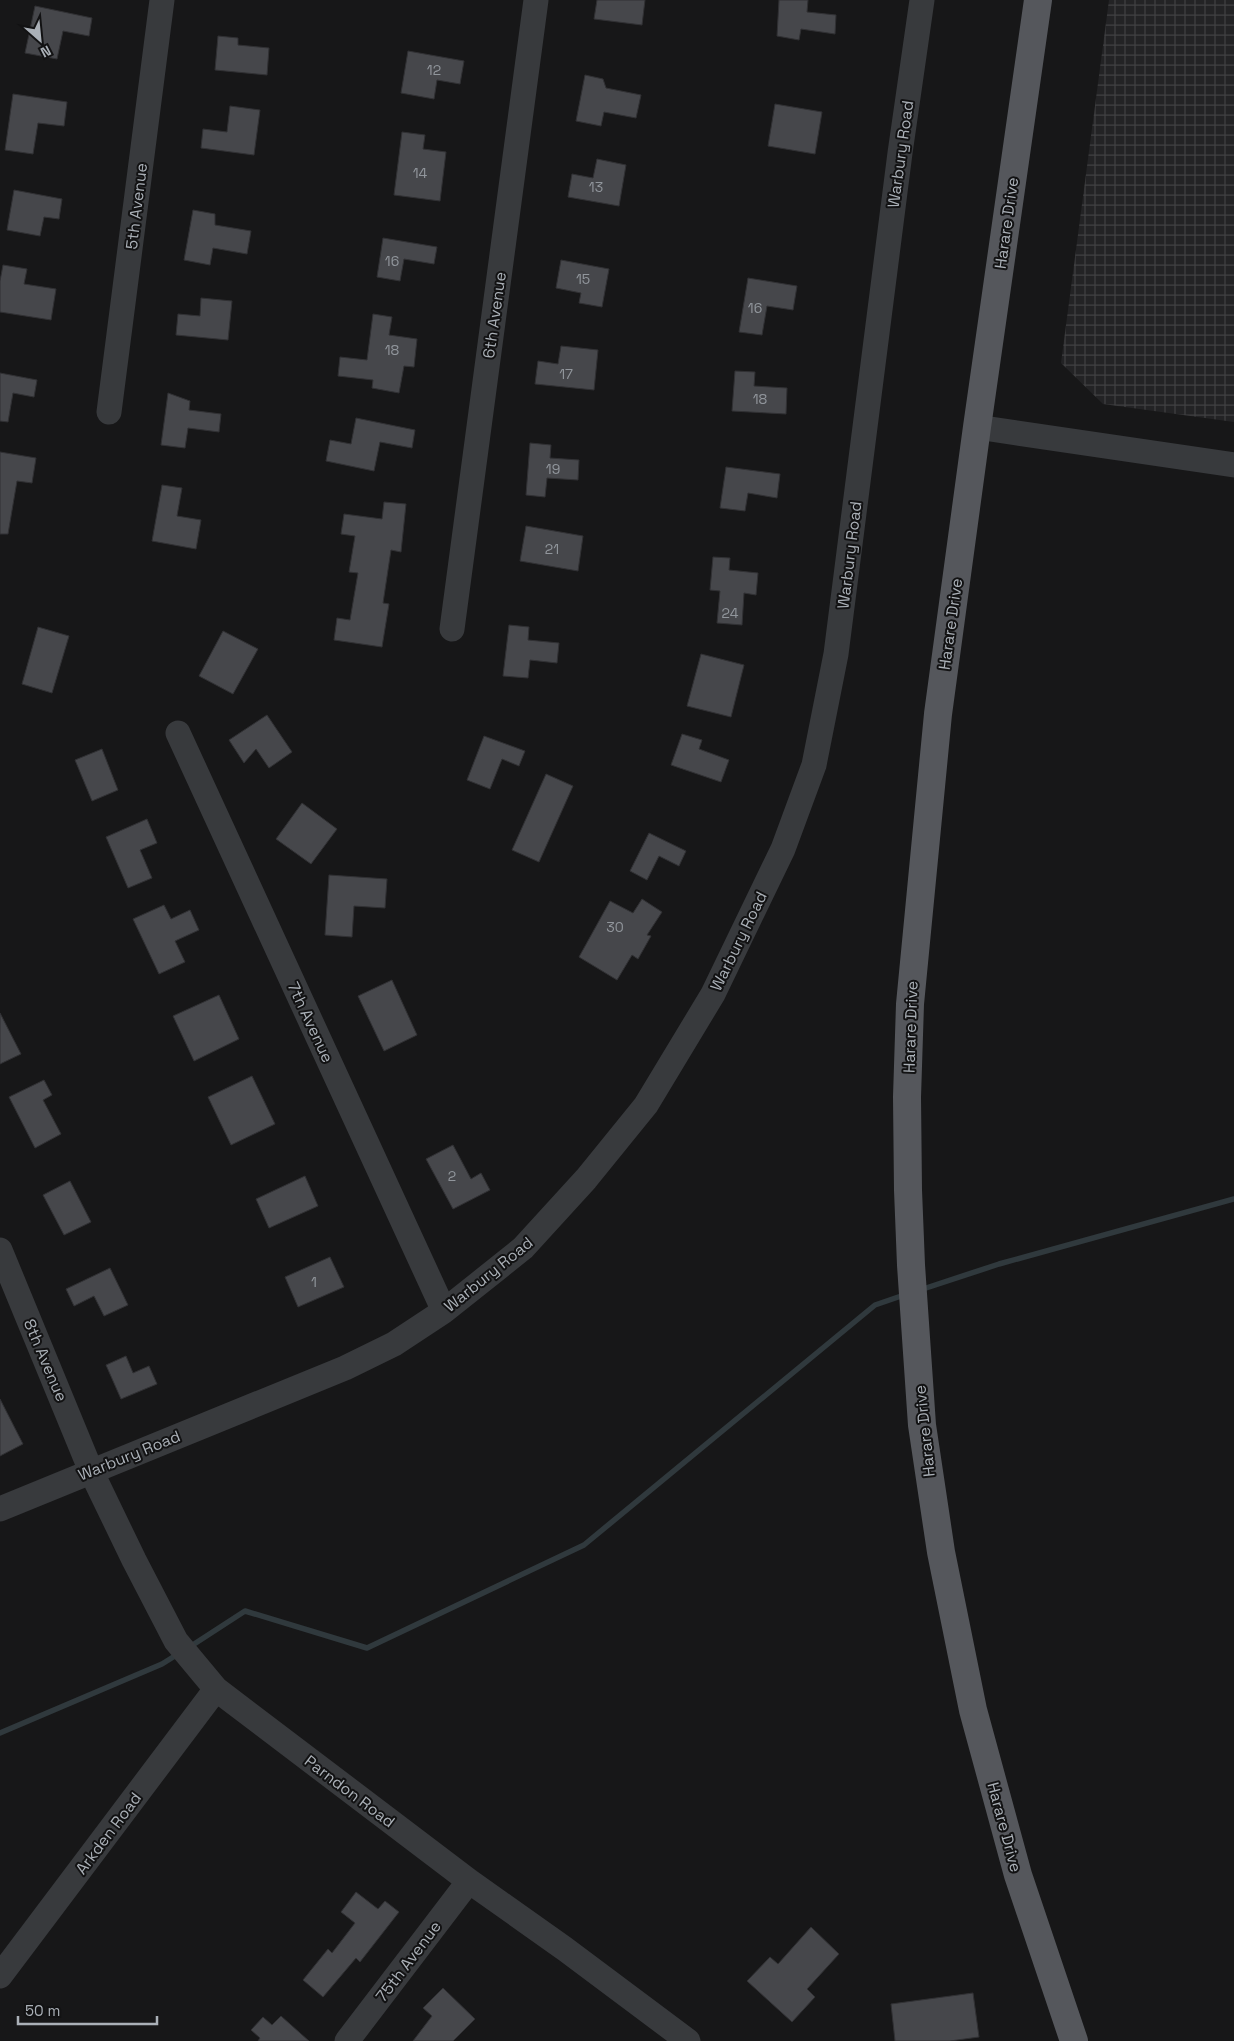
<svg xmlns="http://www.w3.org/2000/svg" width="1234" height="2041" viewBox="0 0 1234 2041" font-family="'Space Grotesk',sans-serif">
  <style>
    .industrial { fill: url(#industrial-grid) }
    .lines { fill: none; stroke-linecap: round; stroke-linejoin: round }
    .stream { stroke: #30393d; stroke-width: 5.5 }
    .building { fill: #46474b; stroke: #313134 }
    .minor { stroke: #383a3d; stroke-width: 25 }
    .major { stroke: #55575c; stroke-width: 28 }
    .labels { text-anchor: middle; stroke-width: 4; stroke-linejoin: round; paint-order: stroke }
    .number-label { font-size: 14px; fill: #91969c }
    .street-label { font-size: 16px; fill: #aab0b7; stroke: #121213 }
  </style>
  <defs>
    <pattern id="industrial-grid" width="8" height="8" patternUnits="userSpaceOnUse" patternTransform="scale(1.25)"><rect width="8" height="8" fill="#232325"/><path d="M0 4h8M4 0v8" fill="none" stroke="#404042"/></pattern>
  </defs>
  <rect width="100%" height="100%" fill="#171718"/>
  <path class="industrial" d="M1109,0H1234V422L1103,404L1061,363Z"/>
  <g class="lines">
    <path class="stream" d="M920,1290L999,1264L1234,1199
      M188,1648L245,1611L367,1648L584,1545L875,1305L907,1294
      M0,1733L162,1664L178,1654"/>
  </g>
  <path class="building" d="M597,0H645L642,25L594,19Z
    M779,0H808L807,12L836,15L835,34L801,29L799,40L777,36Z
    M35,6L92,18L89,36L63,31L57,59L25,53Z
    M218,36L238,38V45L269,48L267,75L215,70Z
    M408,51L464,61L460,84L437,80L434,99L401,93Z
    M585,75L603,79L606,88L641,95L636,118L604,112L601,126L576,121Z
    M13,94L67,102L64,126L38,123L33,154L5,150Z
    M775,104L822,112L815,154L768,146Z
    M230,106L260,110L254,155L201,148L203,129L227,132Z
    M402,132L425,135L423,149L446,152L440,201L394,195Z
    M597,159L626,165L619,206L568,197L572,174L593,178Z
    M14,190L62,199L59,219L44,217L40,236L7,230Z
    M193,210L215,214V225L251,231L247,254L213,248L210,265L184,260Z
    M383,238L437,247L434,264L404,259L400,281L377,277Z
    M561,260L609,269L602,307L579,303L581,293L556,288Z
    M3,265L27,269L24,284L56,289L51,320L0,312V281Z
    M748,278L797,286L793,310L767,306L762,335L739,332Z
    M201,298L232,301L228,340L176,335L178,314L200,316Z
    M373,314L392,317L389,335L417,339L414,367L404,366L399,393L372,388L373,380L338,376L340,357L367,360Z
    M561,346L598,350L594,390L535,384L538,361L558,364Z
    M735,371L755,372L754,386L787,388L786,414L732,411Z
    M0,373L37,380L34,397L13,393L8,422L0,421Z
    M168,393L190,401L189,410L221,414L219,432L188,428L185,448L161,445Z
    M356,418L415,430L412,448L380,442L374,471L326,461L330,440L351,444Z
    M530,443L551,445L550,458L579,460L578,480L547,478L545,497L526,495Z
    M0,452L36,458L32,483L17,481L8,534H0Z
    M726,467L780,474L777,498L748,493L745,511L720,508Z
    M162,485L182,488L177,516L201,520L196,549L152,541Z
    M384,502L406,504L401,552L391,550L383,603L389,604L382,647L334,640L337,618L350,620L358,573L349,572L355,536L341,534L344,514L382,519Z
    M526,526L583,536L578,571L520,561Z
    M713,557L730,558L729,570L758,573L756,595L744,593L742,625L717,623L720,591L710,590Z
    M509,625L529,627L528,640L559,643L557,663L530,660L528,678L503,676Z
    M38,627L69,636L52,693L22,684Z
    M223,631L258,649L233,694L199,676Z
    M701,654L744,665L731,717L687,706Z
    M267,715L292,752L269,768L256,749L244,763L229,740Z
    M682,734L702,740L699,749L729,760L721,782L671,765Z
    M484,736L525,751L519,766L502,759L490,789L467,780Z
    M102,749L118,790L92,801L75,760Z
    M546,774L573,786L539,862L512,850Z
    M302,803L337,829L311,864L276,839Z
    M147,819L157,843L140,850L152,878L128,888L106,837Z
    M649,833L686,851L679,866L659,856L647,880L630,871Z
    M329,875L387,879L385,908L354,906L352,937L325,935Z
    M642,899L662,912L647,935L651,936L638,959L632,955L617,980L579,957L610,901L633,913Z
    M164,905L171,919L190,910L199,930L175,941L185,962L159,974L133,919Z
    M392,980L417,1035L384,1051L358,996Z
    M219,995L239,1039L194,1061L173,1016Z
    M0,1013L21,1054L0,1064Z
    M252,1076L275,1124L231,1145L208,1097Z
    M44,1080L52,1095L43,1100L61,1134L35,1148L9,1097Z
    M453,1145L471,1179L481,1173L490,1190L453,1209L426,1159Z
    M305,1176L318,1206L269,1228L256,1199Z
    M70,1181L91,1222L64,1235L43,1195Z
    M330,1257L344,1287L298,1307L285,1277Z
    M110,1268L128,1305L104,1316L94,1296L74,1306L66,1289Z
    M126,1356L133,1373L149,1366L157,1384L121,1399L106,1365Z
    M0,1399L23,1444L0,1456Z
    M356,1892L378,1909L385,1901L399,1912L360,1962L356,1958L323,1997L303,1980L328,1949L332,1953L355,1923L341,1912Z
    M811,1927L839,1954L807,1989L815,1997L792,2022L747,1981L770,1957L778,1964Z
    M443,1988L475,2019L453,2041H413L432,2016L423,2008Z
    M973,1993L979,2037L950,2041H895L891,2004Z
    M281,2016L309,2041H258L260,2038L251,2030L263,2017L272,2025Z"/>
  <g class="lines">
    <path class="minor" d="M109,412L162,0
      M977,427L1234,465
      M452,629L536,0
      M178,733L444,1311
      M0,1250L91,1471L134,1560L176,1641L216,1689L469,1881L565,1949L688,2041
      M0,1509L345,1368L394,1344L444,1311L478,1284L523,1248L586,1179L646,1105L713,994L783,849L814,765L836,654L900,153L922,0
      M0,1976L216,1689
      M347,2041L469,1881"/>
    <path class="major" d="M1038,0L977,427L938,714L910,1004L907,1097L908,1190L911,1265L922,1425L941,1552L973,1710L1018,1875L1074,2041"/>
  </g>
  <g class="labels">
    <g class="number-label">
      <text x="434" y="75">12</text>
      <text x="420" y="178">14</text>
      <text x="596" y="192">13</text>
      <text x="392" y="266">16</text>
      <text x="583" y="284">15</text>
      <text x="755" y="313">16</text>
      <text x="392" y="355">18</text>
      <text x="566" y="379">17</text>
      <text x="760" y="404">18</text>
      <text x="553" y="474">19</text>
      <text x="552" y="554">21</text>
      <text x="730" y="618">24</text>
      <text x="615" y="932">30</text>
      <text x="452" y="1181">2</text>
      <text x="314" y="1287">1</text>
    </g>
    <g class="street-label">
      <text transform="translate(900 154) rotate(-82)" y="6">Warbury Road</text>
      <text transform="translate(136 206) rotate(-83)" y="6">5th Avenue</text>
      <text transform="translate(1006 223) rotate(-82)" y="6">Harare Drive</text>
      <text transform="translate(494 315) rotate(-82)" y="6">6th Avenue</text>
      <text transform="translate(849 555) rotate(-83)" y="6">Warbury Road</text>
      <text transform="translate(950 624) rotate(-82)" y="6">Harare Drive</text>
      <text transform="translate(738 941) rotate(-64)" y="6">Warbury Road</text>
      <text transform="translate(311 1022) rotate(65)" y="6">7th Avenue</text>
      <text transform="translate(910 1027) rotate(-88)" y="6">Harare Drive</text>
      <text transform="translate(488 1274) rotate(-39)" y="6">Warbury Road</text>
      <text transform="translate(46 1360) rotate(67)" y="6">8th Avenue</text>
      <text transform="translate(924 1431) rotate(-96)" y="6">Harare Drive</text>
      <text transform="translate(129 1455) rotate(-22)" y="6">Warbury Road</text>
      <text transform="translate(350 1791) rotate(37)" y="6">Parndon Road</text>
      <text transform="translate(1005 1827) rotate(75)" y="6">Harare Drive</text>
      <text transform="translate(108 1833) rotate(-53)" y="6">Arkden Road</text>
      <text transform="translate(408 1961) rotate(-53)" y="6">75th Avenue</text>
    </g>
  </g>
  <g transform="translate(40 40) rotate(153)" stroke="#121213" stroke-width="4" paint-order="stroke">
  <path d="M0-4L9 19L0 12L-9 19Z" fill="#aab0b7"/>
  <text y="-8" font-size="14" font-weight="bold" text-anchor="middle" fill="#aab0b7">N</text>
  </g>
  <path d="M18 2016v8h139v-8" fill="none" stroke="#aab0b7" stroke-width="2.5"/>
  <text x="25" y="2016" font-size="15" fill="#aab0b7" stroke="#121213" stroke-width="4" paint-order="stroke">50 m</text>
</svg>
